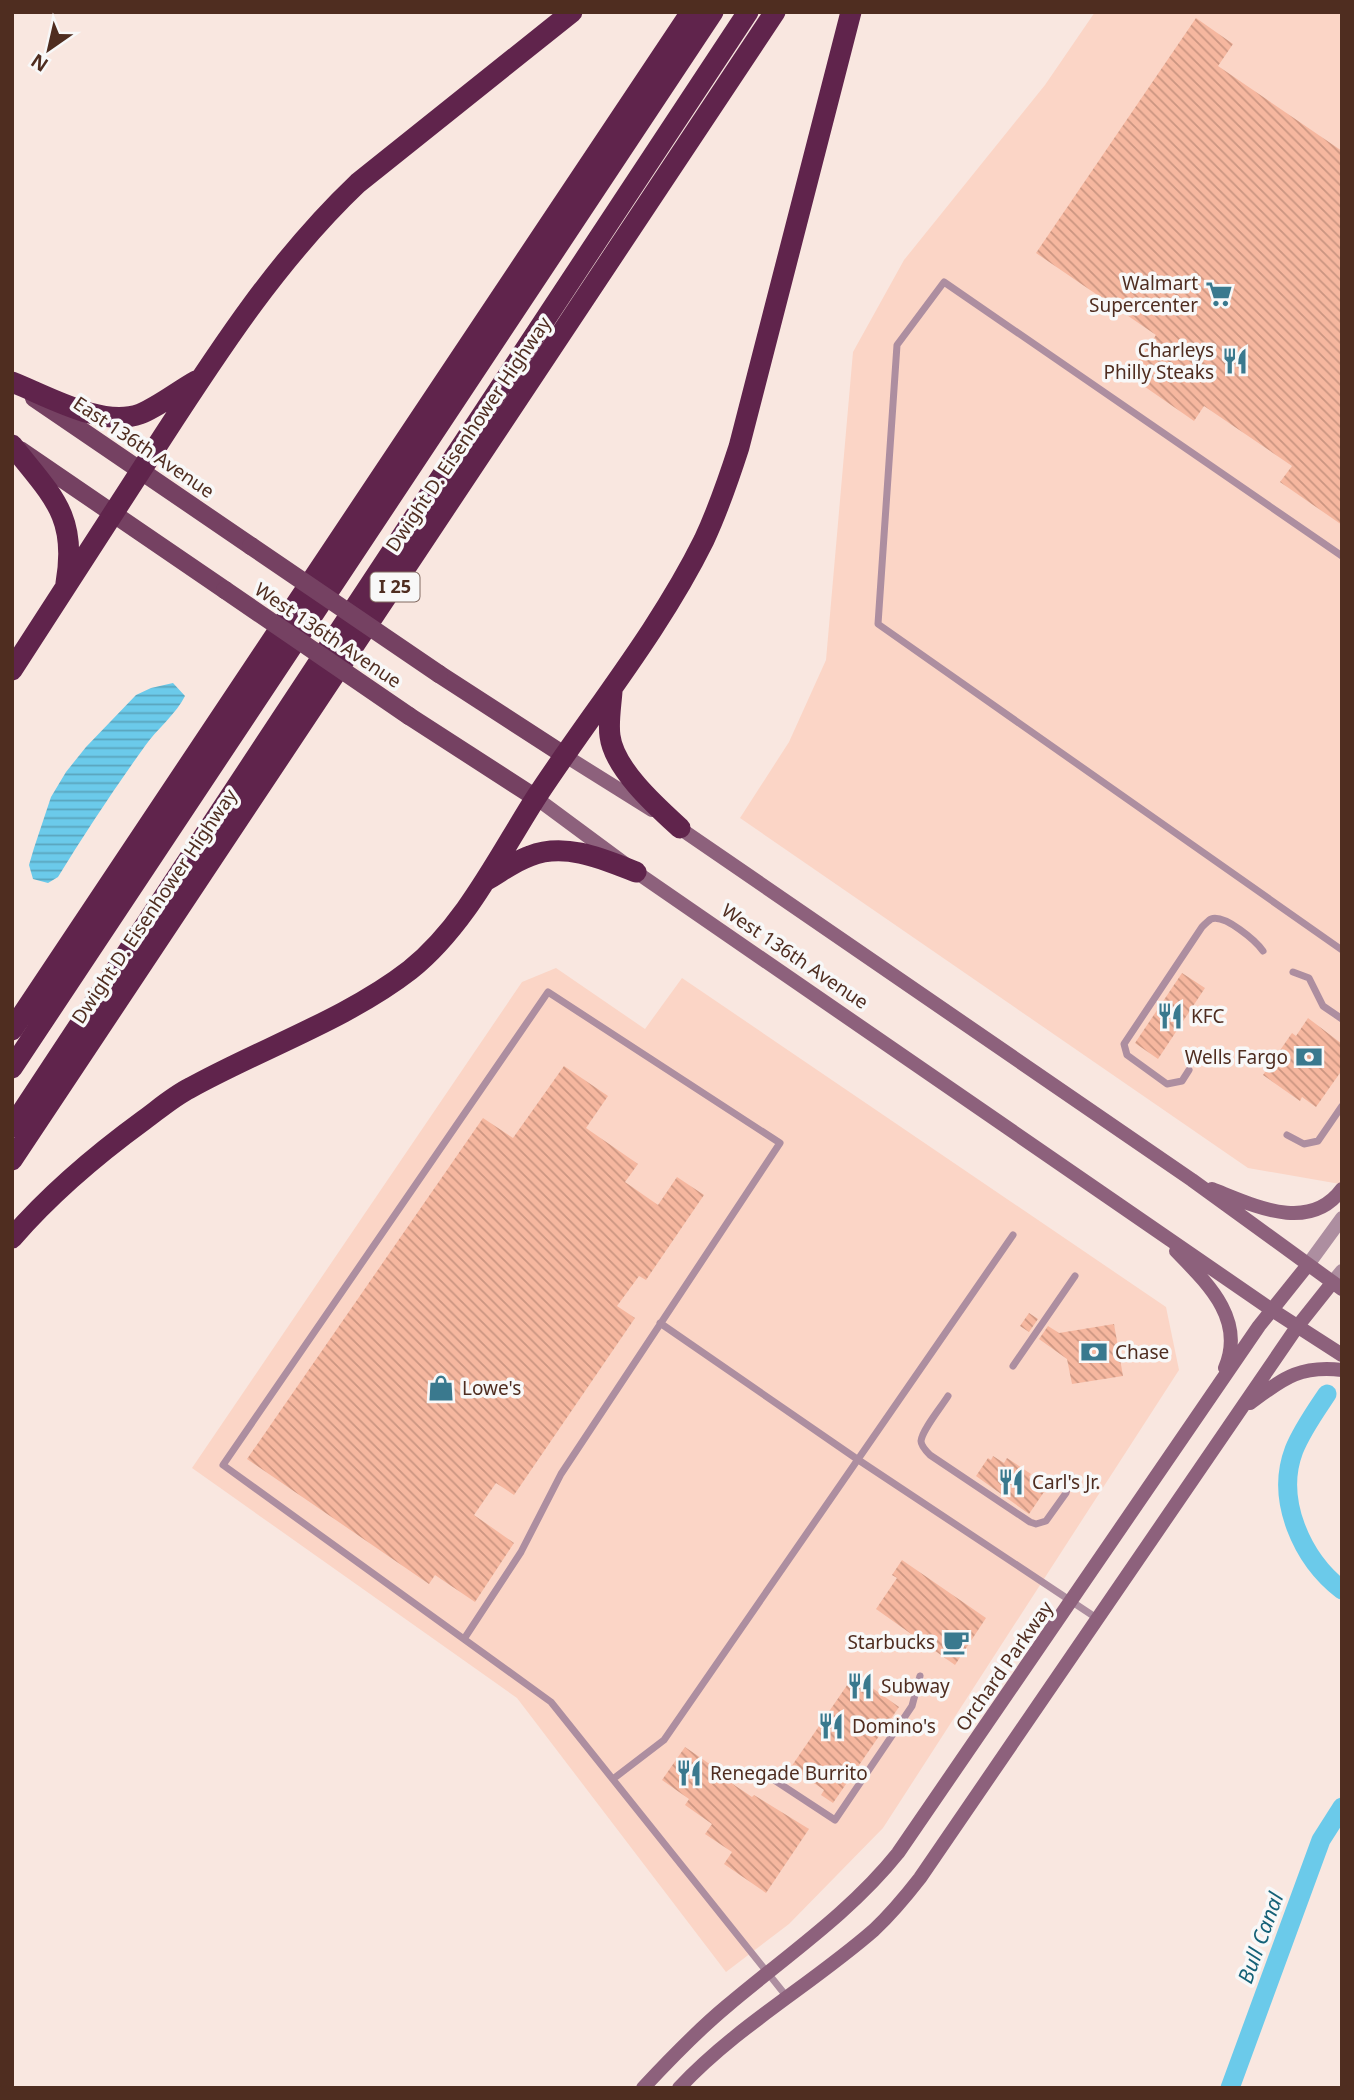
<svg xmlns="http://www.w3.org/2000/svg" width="1354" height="2100" viewBox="0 0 1354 2100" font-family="'Noto Sans',sans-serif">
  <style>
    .built { fill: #fbd5c6 }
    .water { fill: url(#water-rules) }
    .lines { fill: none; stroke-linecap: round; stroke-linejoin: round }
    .canal { stroke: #6bcaea; stroke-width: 19 }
    .building { fill: url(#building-back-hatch) }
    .lane { stroke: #ad8ea0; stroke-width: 7 }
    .street { stroke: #ad8ea0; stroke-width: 14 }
    .secondary { stroke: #8d617c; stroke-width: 14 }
    .primary { stroke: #754162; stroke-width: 18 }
    .highway { stroke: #60244c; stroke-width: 21 }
    .primary-bridge { stroke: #754162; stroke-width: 18 }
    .labels { text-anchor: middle; stroke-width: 7; stroke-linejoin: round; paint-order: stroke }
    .shield { fill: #f8f8f8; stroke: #826a61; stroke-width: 2 }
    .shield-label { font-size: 18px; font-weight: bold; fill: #4f2d20 }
    .poi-label { font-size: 19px; fill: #4f2d20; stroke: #f8f8f8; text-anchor: start }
    .street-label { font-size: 19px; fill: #4f2d20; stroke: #f8f8f8 }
    .water-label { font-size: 21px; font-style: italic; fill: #146177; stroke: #f8f8f8 }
  </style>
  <defs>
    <pattern id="water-rules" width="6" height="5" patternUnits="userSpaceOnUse" patternTransform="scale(1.75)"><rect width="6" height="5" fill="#6bcaea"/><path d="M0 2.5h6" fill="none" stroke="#5aa4bd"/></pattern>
    <pattern id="building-back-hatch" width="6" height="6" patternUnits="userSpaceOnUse" patternTransform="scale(1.75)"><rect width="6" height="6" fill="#f6b79f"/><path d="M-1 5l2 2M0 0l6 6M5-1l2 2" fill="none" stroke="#ca9581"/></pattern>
  </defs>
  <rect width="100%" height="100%" fill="#f9e7e0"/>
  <path class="built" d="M1095,12H1342L1340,1184L1248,1168L740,818L789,742L826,660L853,352L904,260L1045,85Z
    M556,968L645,1029L682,978L1166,1307L1179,1370L883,1828L789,1924L726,1972L517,1698L192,1468L522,982Z"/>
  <path class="water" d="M173,683L185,696C177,713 156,730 145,746C114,789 85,833 58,877L48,883L33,879L29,865L34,848L51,797L66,772L86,747L136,695L151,688Z"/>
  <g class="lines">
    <path class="canal" d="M1327,1394C1315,1412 1302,1430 1294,1450C1275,1500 1302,1559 1342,1590
      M1230,2088L1321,1840L1342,1807"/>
  </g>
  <path class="building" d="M1196,18L1233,44L1218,66L1342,151V525L1280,482L1292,466L1204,406L1194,421L1128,375L1156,335L1036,253Z
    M1182,973L1205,988L1158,1059L1135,1043Z
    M1308,1018L1342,1044V1070L1316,1107L1302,1097L1300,1101L1263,1075L1292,1033L1296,1036Z
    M564,1066L608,1096L586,1128L638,1164L625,1182L658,1205L677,1177L704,1195L646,1280L639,1276L617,1306L635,1318L514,1495L496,1483L474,1515L514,1543L475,1602L435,1575L429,1584L247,1459L483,1118L513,1138Z
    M1029,1313L1038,1319L1029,1332L1020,1326Z
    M1114,1324L1123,1376L1072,1384L1067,1359L1039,1339L1048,1326L1059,1333Z
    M993,1456L1004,1463L1007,1458L1031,1474L1029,1477L1046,1489L1029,1514L976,1476L988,1458L991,1460Z
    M902,1560L986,1618L955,1665L876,1609L897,1578L892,1575Z
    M854,1675L899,1707L833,1803L821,1795L824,1790L791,1767Z
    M685,1747L711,1765L709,1768L752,1797L754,1795L809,1829L766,1893L724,1864L732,1852L705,1834L712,1824L685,1805L689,1799L662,1780Z"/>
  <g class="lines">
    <path class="lane" d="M1342,556L944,282L897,345L878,624L1342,950
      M1293,972L1309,978L1323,1006L1342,1019
      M1189,1070L1182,1081L1167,1084L1127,1055L1124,1044L1202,927C1205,924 1208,921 1211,919C1225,914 1256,941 1263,951
      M1287,1135L1304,1144L1318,1141L1342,1106
      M660,1323L857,1459L1098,1619
      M1013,1366L1075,1276
      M948,1396C942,1406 922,1430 921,1441C921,1446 926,1451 930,1455L1030,1522L1036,1524L1046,1521L1066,1493L1071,1476
      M464,1639L521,1552L561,1474L780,1143L548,992L223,1465L551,1702L787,1997
      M765,1774L835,1820L912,1706L920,1676
      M613,1779L664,1740L1013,1235"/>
    <path class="street" d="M1307,1266L1342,1218
      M1332,1283L1342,1271"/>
    <path class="secondary" d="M564,755L652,810
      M536,798L636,872L1272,1310L1342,1355
      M675,825L1192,1180L1342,1289
      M1212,1189C1253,1205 1309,1234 1342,1189
      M1176,1251C1207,1283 1246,1319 1225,1368
      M1250,1403C1283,1379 1299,1365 1342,1370
      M643,2088C670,2059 697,2031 727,2006C786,1956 850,1913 898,1853L1259,1326L1307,1266
      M679,2088C737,2026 811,1985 874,1930C891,1914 906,1896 920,1878L1297,1327L1332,1283"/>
    <path class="primary" d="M34,398L251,546
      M20,450L225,590
      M439,674L564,755
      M409,716L536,798"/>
    <path class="highway" d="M12,382C48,396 102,428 140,414C158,407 178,391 196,381
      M12,445C51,495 78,515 66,583
      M12,670C62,593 112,516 162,438C221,347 279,258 358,183L572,12
      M612,691C611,706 608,722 610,736C614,769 657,807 680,828
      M487,880C501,872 515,861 530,856C565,842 603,859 636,872
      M12,1030L691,12
      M12,1068L713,12
      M12,1127L748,12
      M12,1160L775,12
      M12,1238C51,1193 96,1155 144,1120C159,1109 174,1096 190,1088C260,1049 347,1019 410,970C466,925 499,855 537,796C593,711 659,631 704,540C718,510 729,478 739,447L851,12"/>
    <path class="primary-bridge" d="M251,546L439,674
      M225,590L409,716"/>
  </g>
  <defs>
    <g id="supermarket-bare" transform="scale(2.1)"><path d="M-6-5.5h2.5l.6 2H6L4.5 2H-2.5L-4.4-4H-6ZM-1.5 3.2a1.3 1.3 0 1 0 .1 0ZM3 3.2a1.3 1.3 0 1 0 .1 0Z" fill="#3a798e" stroke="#f8f8f8" stroke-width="2.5" paint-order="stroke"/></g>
    <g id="restaurant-bare" transform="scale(2.1)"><path d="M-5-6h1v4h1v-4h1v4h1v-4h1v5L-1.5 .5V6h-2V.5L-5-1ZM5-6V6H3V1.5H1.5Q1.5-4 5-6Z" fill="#3a798e" stroke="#f8f8f8" stroke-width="2.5" paint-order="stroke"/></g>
    <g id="bank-bare" transform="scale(2.1)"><path d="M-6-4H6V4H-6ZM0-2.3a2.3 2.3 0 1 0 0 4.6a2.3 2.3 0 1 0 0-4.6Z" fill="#3a798e" stroke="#f8f8f8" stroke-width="2.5" paint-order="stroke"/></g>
    <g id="shop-bare" transform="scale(2.1)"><path d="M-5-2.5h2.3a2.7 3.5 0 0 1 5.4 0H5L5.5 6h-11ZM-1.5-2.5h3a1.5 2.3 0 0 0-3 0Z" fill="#3a798e" stroke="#f8f8f8" stroke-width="2.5" paint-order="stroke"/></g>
    <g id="cafe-bare" transform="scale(2.1)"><path d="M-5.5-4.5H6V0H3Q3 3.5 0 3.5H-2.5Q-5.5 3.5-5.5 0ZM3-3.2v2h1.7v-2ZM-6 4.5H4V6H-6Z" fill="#3a798e" stroke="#f8f8f8" stroke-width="2.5" paint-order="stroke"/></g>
  </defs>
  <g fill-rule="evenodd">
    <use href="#supermarket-bare" x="1219" y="294"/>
    <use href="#restaurant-bare" x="1235" y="361"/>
    <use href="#restaurant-bare" x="1170" y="1016"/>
    <use href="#bank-bare" x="1309" y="1057"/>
    <use href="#bank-bare" x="1094" y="1352"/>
    <use href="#shop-bare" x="441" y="1388"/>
    <use href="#restaurant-bare" x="1011" y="1482"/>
    <use href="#cafe-bare" x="956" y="1642"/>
    <use href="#restaurant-bare" x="860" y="1686"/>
    <use href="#restaurant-bare" x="831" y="1726"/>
    <use href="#restaurant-bare" x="689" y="1773"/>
  </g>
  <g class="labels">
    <rect class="shield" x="370.5" y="572.5" width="49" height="29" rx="5"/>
    <g class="shield-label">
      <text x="395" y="593">I 25</text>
    </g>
    <g class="poi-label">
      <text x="1198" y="290" text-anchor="end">Walmart<tspan x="1198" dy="22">Supercenter</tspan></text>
      <text x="1214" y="357" text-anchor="end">Charleys<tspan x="1214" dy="22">Philly Steaks</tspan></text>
      <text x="1191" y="1023">KFC</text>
      <text x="1288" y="1064" text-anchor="end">Wells Fargo</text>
      <text x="1115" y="1359">Chase</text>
      <text x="462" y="1395">Lowe's</text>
      <text x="1032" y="1489">Carl's Jr.</text>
      <text x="935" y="1649" text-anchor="end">Starbucks</text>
      <text x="881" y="1693">Subway</text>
      <text x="852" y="1733">Domino's</text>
      <text x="710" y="1780">Renegade Burrito</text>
    </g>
    <g class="street-label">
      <text transform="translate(468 434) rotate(-56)" y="7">Dwight D. Eisenhower Highway</text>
      <text transform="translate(144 447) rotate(34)" y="7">East 136th Avenue</text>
      <text transform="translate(328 635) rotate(34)" y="7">West 136th Avenue</text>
      <text transform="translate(154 906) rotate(-56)" y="7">Dwight D. Eisenhower Highway</text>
      <text transform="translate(795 956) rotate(34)" y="7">West 136th Avenue</text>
      <text transform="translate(1004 1666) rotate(-55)" y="7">Orchard Parkway</text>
    </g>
    <g class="water-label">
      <text transform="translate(1261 1938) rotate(-70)" y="7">Bull Canal</text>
    </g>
  </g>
  <rect width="1354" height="2100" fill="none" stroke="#4f2d20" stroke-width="28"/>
  <g transform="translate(49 49) rotate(214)" stroke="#f8f8f8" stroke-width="5" paint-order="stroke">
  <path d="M0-5L12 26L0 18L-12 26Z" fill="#4f2d20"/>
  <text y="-10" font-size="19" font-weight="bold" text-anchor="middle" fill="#4f2d20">N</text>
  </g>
</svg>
